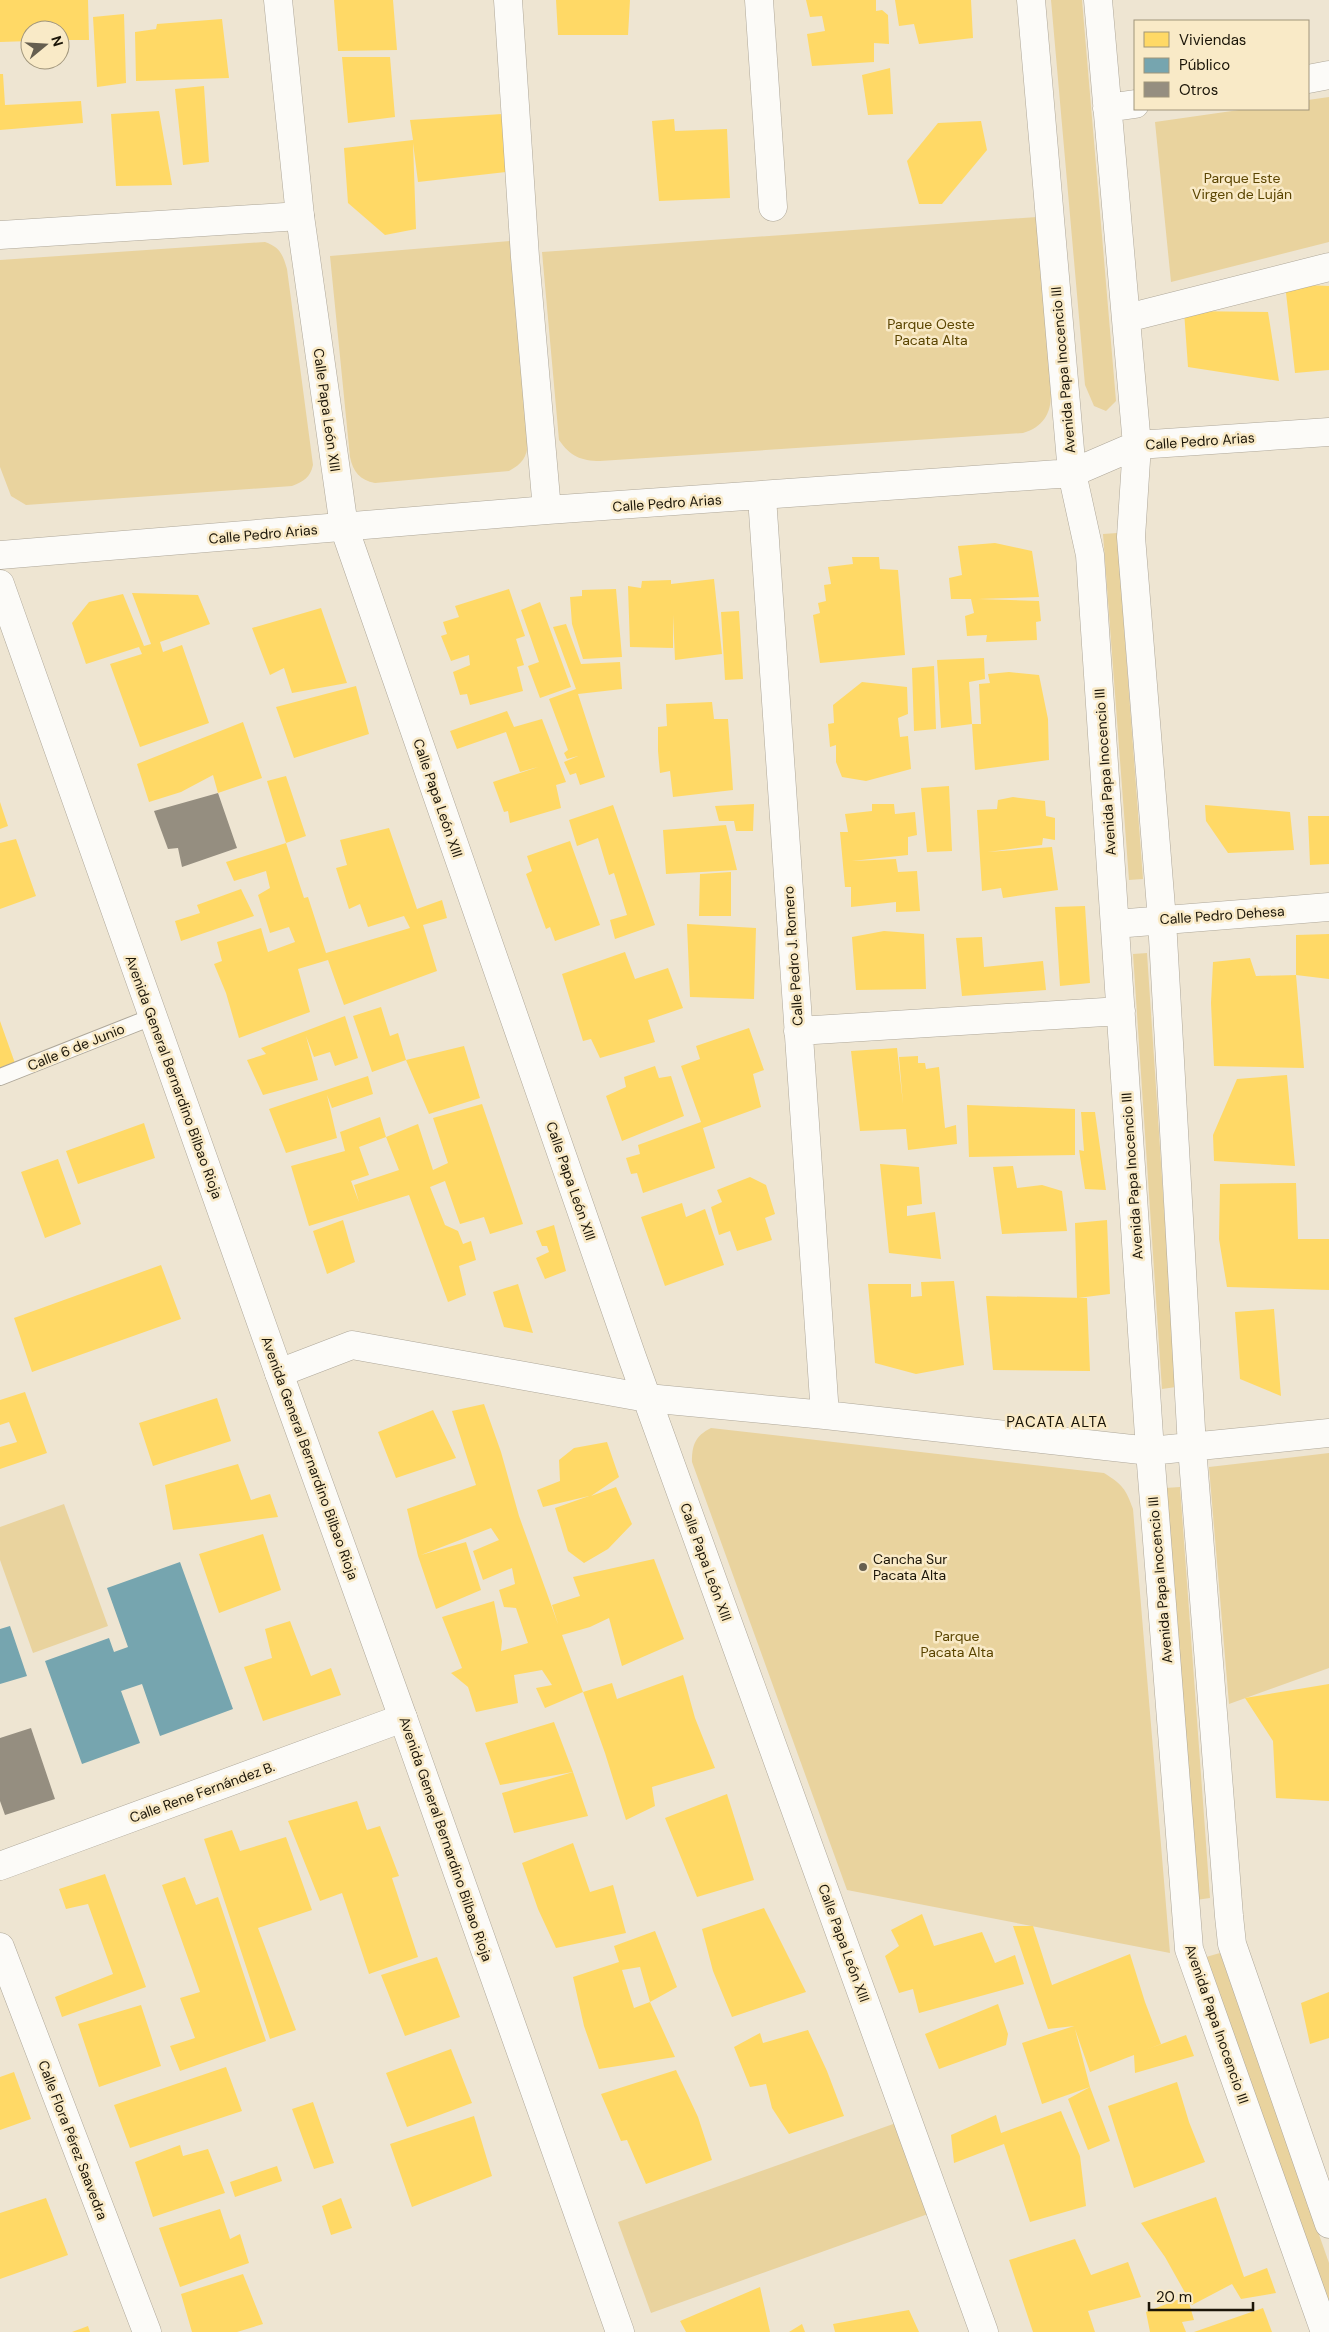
<svg xmlns="http://www.w3.org/2000/svg" width="1329" height="2332" viewBox="0 0 1329 2332" font-family="'DM Sans',sans-serif">
  <style>
    .green { fill: #e9d39e }
    .homes { fill: #ffd966; fill-rule: evenodd }
    .public { fill: #76a5af }
    .building { fill: #958e80 }
    .lines { fill: none; stroke-linecap: round; stroke-linejoin: round }
    .service-casing { stroke: #aea799; stroke-width: 18 }
    .minor-casing { stroke: #aea799; stroke-width: 29 }
    .tertiary-casing { stroke: #aea799; stroke-width: 29 }
    .service { stroke: #fcfbf8; stroke-width: 16 }
    .minor { stroke: #fcfbf8; stroke-width: 28 }
    .tertiary { stroke: #fcfbf8; stroke-width: 28 }
    .poi-dot { fill: #655e4f; stroke: #f9eac7; stroke-width: 2 }
    .labels { text-anchor: middle; stroke-width: 5; stroke-linejoin: round; paint-order: stroke }
    .park-label { font-size: 14px; fill: #5a4400; stroke: #f9eac7 }
    .street-label { font-size: 14px; fill: #1b1508; stroke: #f9eac7 }
    .poi-label { font-size: 14px; fill: #1b1508; stroke: #f9eac7; text-anchor: start }
    .neighbourhood-label { font-size: 15px; letter-spacing: 1px; fill: #1b1508; stroke: #f9eac7 }
  </style>
  <rect width="100%" height="100%" fill="#eee5d2"/>
  <path class="green" d="M1051,0H1082L1116,401L1106,411L1094,406L1085,385Z
    M1329,97V242L1171,282L1155,122L1246,109H1308V100Z
    M1037,217L1051,394C1051,414 1043,427 1023,433L600,461C581,461 570,456 559,440L542,252Z
    M510,241L528,443C527,457 522,464 509,471L375,483C360,480 353,472 350,457L330,256Z
    M265,242C280,247 283,255 287,269L313,465C310,478 304,481 292,486L26,505L11,496L0,467V260Z
    M1117,533L1143,879L1129,880L1103,534Z
    M1147,953L1176,1387L1162,1389L1133,954Z
    M711,1428L1104,1473C1122,1484 1126,1489 1133,1509L1170,1953L847,1890L692,1462C692,1445 695,1436 711,1428Z
    M1329,1453V1668L1229,1704L1209,1467Z
    M1180,1487L1210,1898L1196,1900L1165,1488Z
    M64,1504L108,1626L33,1653L0,1560V1527Z
    M1220,1953L1329,2263V2306L1206,1957Z
    M896,2123L928,2214L651,2313L618,2222Z"/>
  <path class="homes" d="M0,0H88L89,40H60V30H30V41L0,42Z
    M334,0H393L397,50L338,51Z
    M556,0H630L628,35H558Z
    M806,0H876V11L882,10L888,15L889,44L874,43V62L812,66L807,34L825,31L822,16L810,17Z
    M895,0H971L973,38L919,44L914,24L899,26Z
    M124,14L126,83L97,87L93,17Z
    M222,19L229,78L136,81L135,32L156,29L157,24Z
    M342,57H390L395,117L348,123Z
    M890,68L893,114L868,115L862,75Z
    M0,74H3L5,105L81,101L83,123L0,130Z
    M204,86L209,162L183,165L175,89Z
    M159,111L172,185L116,186L111,114Z
    M502,114L506,172L418,182L413,143L416,229L385,235L348,203L344,148L413,140L410,120Z
    M674,119L675,131L727,129L730,198L659,201L652,121Z
    M981,121L987,150L942,204H919L907,161L938,123Z
    M1285,284L1329,286V370L1295,373Z
    M1184,311L1268,312L1279,381L1188,367Z
    M995,543L1032,551L1039,597L978,599L1039,601L1041,621L1036,622L1037,640L986,642L987,635L967,636L965,616L974,613L971,599H951L949,578L962,575L958,546Z
    M852,557H879L880,569L898,570L905,655L820,663L813,615L820,613L818,603L826,601L824,585L831,584L828,567L853,564Z
    M714,579L722,654L675,660L673,615V648L630,647L628,586L641,588L642,581L671,580V584Z
    M509,589L525,636L516,639L524,665L517,667L523,691L470,705L467,694L460,695L453,672L470,665L469,655L451,661L441,636L447,634L443,622L459,617L455,606Z
    M616,589L622,657L583,659L572,624L570,597L582,596V590Z
    M132,593L198,595L210,624L160,642L163,652L182,645L209,723L140,747L110,664L142,654L139,647L86,664L72,623L89,602L123,594L144,646L151,644Z
    M540,602L571,687L540,698L528,666L539,662L521,610Z
    M321,608L347,683L292,693L284,668L270,675L252,628Z
    M739,611L743,679L725,680L721,612Z
    M566,624L581,664L620,662L622,689L578,694L605,777L580,785L576,773L570,775L564,762L578,756L567,759L564,753L568,750L549,699L576,689L553,627Z
    M984,658L985,679L969,682L972,724L941,728L937,660Z
    M934,666L936,729L914,731L912,668Z
    M1009,672L1039,675L1048,719L1049,760L975,770L972,724H981L979,684L990,683L988,674Z
    M862,682L907,687L908,714L898,718L900,737L908,736L911,769L866,781L842,777L836,762V745L830,747L828,724L834,723L833,705Z
    M356,686L369,734L294,758L276,707Z
    M712,702L714,719H728L733,790L673,797L670,771L660,773L658,751V727L667,726L666,704Z
    M507,711L514,727L542,719L566,782L556,785L561,808L510,823L508,811L504,812L493,782L538,767L520,772L506,732L457,749L450,731Z
    M243,722L262,778L218,793L213,775L181,792L149,802L137,764Z
    M286,776L306,836L286,843L267,781Z
    M949,786L952,851L927,852L921,788Z
    M1013,797L1045,801L1046,816L1055,818V840L1043,838L1042,845L988,852L1052,847L1058,890L1003,898L1001,888L982,891L977,810L997,809L998,800Z
    M0,802L8,826L0,829Z
    M754,804L753,831H736L734,821H719L715,806Z
    M872,804H894L895,814L915,812L917,835L908,837V855L852,861L896,859L898,872L917,871L920,911L896,912V902L851,907V887H845L840,832H848L845,814L872,811Z
    M613,805L655,925L615,939L610,920L627,915L614,873L609,875L598,838L577,846L569,820Z
    M1205,805L1290,812L1294,850L1228,853L1206,821Z
    M1308,816H1329V864L1310,865Z
    M726,825L737,870L666,874L663,830Z
    M389,828L417,909L442,900L447,918L423,925L437,971L344,1005L328,960L298,969L310,1012L239,1038L226,993L214,964L222,961L217,942L261,928L268,952L295,942L289,927L270,933L258,895L270,888L266,871L234,881L226,862L286,843L304,898L308,897L326,953L410,928L404,916L368,927L360,904L349,909L336,868L347,865L340,840Z
    M16,839L36,896L0,909V843Z
    M570,841L600,925L555,941L550,927L546,929L526,874L532,871L527,856Z
    M731,872V916H699L700,874Z
    M241,889L254,916L181,941L175,921L200,913L197,905Z
    M1085,906L1090,983L1060,986L1055,907Z
    M687,924L756,928L754,999L690,997Z
    M884,931L924,934L926,989L856,990L852,937Z
    M1329,934V979L1296,975V935Z
    M982,937L984,967L1043,961L1046,990L962,996L956,938Z
    M625,952L635,979L668,968L683,1008L648,1020L655,1042L600,1058L591,1039L583,1041L562,974Z
    M1250,958L1256,976L1296,975L1304,1068L1214,1066L1211,1003L1213,962Z
    M381,1007L390,1036L398,1033L406,1060L372,1072L353,1016Z
    M345,1016L358,1058L335,1066L330,1052L314,1057L306,1036L318,1080L263,1095L247,1060L266,1054L261,1048Z
    M0,1021L16,1066L0,1071Z
    M749,1028L764,1070L753,1074L761,1107L703,1128L715,1168L643,1193L637,1173L631,1174L626,1158L640,1154L638,1145L701,1122L681,1066L700,1059L696,1046Z
    M464,1046L480,1098L429,1114L406,1060Z
    M897,1048L903,1104L899,1057L918,1056V1063H925L926,1069L939,1067L945,1128L956,1125L957,1144L908,1150L906,1129L860,1131L851,1051Z
    M655,1066L659,1078L671,1076L684,1116L622,1141L606,1096L626,1087L624,1077Z
    M1287,1075L1295,1166L1214,1161L1213,1135L1237,1079Z
    M368,1076L373,1094L332,1108L327,1095L337,1138L286,1153L269,1109Z
    M482,1104L523,1224L490,1234L484,1217L460,1224L445,1181L430,1187L445,1225L458,1231L463,1244L471,1241L476,1260L459,1266L466,1295L448,1302L409,1195L309,1226L291,1166L345,1151L340,1132L380,1117L386,1137L359,1147L369,1175L351,1181L359,1202L354,1185L399,1170L386,1137L418,1124L433,1170L448,1163L433,1118Z
    M967,1105L1075,1109V1155L969,1157Z
    M1081,1112H1095L1106,1190L1085,1189L1079,1150L1084,1151Z
    M144,1123L155,1158L78,1184L66,1151Z
    M58,1159L81,1224L45,1238L21,1172Z
    M880,1164L919,1167L922,1204L907,1206V1216L935,1212L941,1259L889,1253Z
    M1013,1166L1017,1188L1042,1185L1062,1191L1067,1231L1002,1234L993,1167Z
    M750,1177L766,1185L775,1214L765,1218L772,1240L737,1251L730,1231L719,1235L711,1207L722,1202L717,1190Z
    M1296,1183L1298,1239H1329V1290L1227,1287L1219,1239L1220,1184Z
    M682,1203L686,1217L705,1209L724,1265L665,1286L641,1217Z
    M343,1220L355,1262L327,1274L313,1231Z
    M1107,1220L1110,1294L1077,1298L1075,1223Z
    M554,1225L566,1271L545,1279L536,1258L549,1252L547,1246H542L536,1231Z
    M161,1265L181,1319L32,1372L14,1318Z
    M954,1281L964,1365L916,1374L875,1363L868,1284H911V1297L922,1296L921,1282Z
    M518,1284L533,1333L504,1327L493,1292Z
    M986,1296L1087,1298L1090,1371L993,1370Z
    M1274,1309L1281,1396L1240,1379L1235,1312Z
    M25,1392L47,1453L0,1469V1447L17,1442L9,1422L0,1425V1400Z
    M217,1398L231,1441L153,1466L139,1423Z
    M484,1404L501,1452L519,1516L558,1624L552,1605L580,1596L573,1577L654,1559L684,1639L622,1666L609,1618L590,1627L562,1635L583,1692L545,1708L536,1688L552,1685L542,1670L514,1675L518,1703L476,1712L468,1687L451,1673L462,1668L442,1617L494,1601L502,1641L501,1651L528,1643L516,1608L504,1607L499,1590L515,1584L512,1568L483,1580L473,1551L499,1540L491,1528L421,1555L466,1542L481,1590L436,1609L418,1556L407,1509L476,1485L452,1411Z
    M433,1410L456,1458L396,1478L378,1432Z
    M607,1442L619,1477L591,1496L616,1487L632,1524L608,1549L584,1563L568,1551L555,1508L589,1496L543,1507L537,1490L560,1481L559,1460L574,1448Z
    M238,1464L251,1500L270,1494L278,1517L173,1530L165,1485Z
    M263,1534L281,1590L219,1613L199,1554Z
    M290,1621L311,1676L331,1668L341,1695L263,1721L244,1667L272,1658L265,1629Z
    M683,1675L695,1718L715,1768L652,1787L655,1806L626,1820L605,1753L583,1692L612,1683L617,1699Z
    M1329,1684V1801L1276,1798L1273,1741L1245,1698Z
    M554,1722L573,1772L588,1816L514,1833L502,1793L573,1772L500,1785L485,1743Z
    M727,1794L754,1880L697,1897L665,1818Z
    M357,1801L367,1830L380,1826L399,1876L392,1878L418,1957L369,1974L342,1893L320,1901L288,1821Z
    M232,1830L240,1851L286,1837L312,1910L258,1928L296,2030L270,2039L204,1839Z
    M573,1843L590,1892L613,1885L626,1933L556,1948L538,1909L522,1863Z
    M105,1874L146,1987L62,2017L55,1997L113,1974L88,1904L66,1909L59,1889Z
    M185,1877L196,1905L218,1897L266,2041L180,2071L170,2046L195,2038L180,1998L200,1992L162,1885Z
    M764,1908L806,1992L732,2017L713,1971L702,1929Z
    M922,1914L934,1946L982,1932L995,1963L1015,1955L1024,1984L919,2013L913,1989L899,1993L885,1956L899,1946L891,1930Z
    M1013,1926H1033L1052,1985L1130,1954L1145,2002L1161,2044L1148,2049L1186,2035L1194,2056L1135,2073L1134,2055L1090,2072L1075,2029L1090,2087L1110,2141L1088,2150L1068,2099L1090,2087L1042,2104L1022,2043L1074,2026L1048,2029Z
    M655,1931L677,1987L650,2002L675,2057L599,2069L584,2026L573,1977L619,1962L614,1946ZM640,1967L650,2002L634,2008L622,1970Z
    M437,1957L460,2017L405,2036L381,1975Z
    M1329,1992V2038L1310,2044L1301,2003Z
    M998,2004L1008,2034L1006,2045L939,2069L925,2034Z
    M141,2005L161,2066L99,2087L78,2024Z
    M808,2030L827,2071L844,2116L789,2134L772,2108L766,2084L750,2087L734,2047L760,2033L763,2043Z
    M451,2049L472,2103L407,2127L386,2073Z
    M226,2067L242,2111L130,2148L114,2105Z
    M676,2070L698,2117L712,2160L646,2184L627,2140L621,2141L601,2094Z
    M14,2072L31,2119L0,2130V2077Z
    M1177,2082L1189,2122L1205,2162L1134,2188L1108,2106Z
    M313,2102L334,2163L314,2169L292,2109Z
    M1061,2111L1080,2156L1086,2206L1030,2222L1004,2144L954,2163L951,2135L996,2115L1001,2133Z
    M474,2116L492,2176L412,2207L390,2144Z
    M180,2145L183,2156L208,2149L225,2193L153,2217L135,2162Z
    M277,2166L282,2181L235,2197L230,2182Z
    M1216,2197L1244,2277L1267,2268L1276,2293L1241,2299L1232,2284L1192,2305L1165,2257L1141,2223Z
    M46,2198L68,2255L0,2279V2213Z
    M341,2198L352,2228L331,2235L322,2206Z
    M220,2209L230,2239L240,2234L249,2263L180,2287L159,2228Z
    M1075,2239L1091,2275L1128,2262L1141,2297L1088,2311L1095,2332H1033L1009,2260Z
    M243,2274L263,2324L237,2332H192L181,2294Z
    M760,2287L770,2332H686L680,2321Z
    M1187,2296L1194,2320L1182,2322L1186,2332H1150L1146,2312Z
    M1263,2308L1272,2332H1194Z
    M909,2310L919,2332H835L833,2324Z
    M802,2324L805,2332H789Z
    M88,2326L90,2332H72Z"/>
  <path class="public" d="M180,1562L233,1709L160,1736L142,1684L121,1691L140,1743L82,1764L45,1661L109,1638L114,1652L128,1647L107,1588Z
    M10,1626L27,1676L0,1684V1629Z"/>
  <path class="building" d="M218,793L237,848L182,867L178,848L168,849L154,811Z
    M31,1728L55,1799L5,1815L0,1801V1738Z"/>
  <g class="lines">
    <g class="service-casing">
      <path id="service" d="M0,1077L152,1017"/>
    </g>
    <g class="minor-casing">
      <path id="minor" d="M508,0L525,257L547,510
        M759,0L773,207
        M1031,0L1072,473L1090,555L1150,1451L1189,1949L1325,2332
        M1098,0L1137,445L1131,537L1162,920L1192,1447L1229,1916L1232,1944L1329,2224
        M1308,79L1329,75
        M1107,108L1135,104
        M0,235L300,216
        M1127,318L1329,267
        M762,497L825,1415
        M0,555L547,510L1072,473L1137,445L1329,432
        M0,584L279,1373
        M1115,924L1329,907
        M798,1031L1121,1011
        M647,1398L825,1415L1150,1451L1329,1433
        M403,1718L620,2332
        M0,1947L147,2332"/>
    </g>
    <g class="tertiary-casing">
      <path id="tertiary" d="M278,0L300,216L344,527L632,1357L984,2332
        M0,1866L403,1718L279,1373L352,1345L647,1398"/>
    </g>
    <use href="#service" class="service"/>
    <use href="#minor" class="minor"/>
    <use href="#tertiary" class="tertiary"/>
  </g>
  <circle class="poi-dot" cx="863" cy="1567" r="5"/>
  <g class="labels">
    <g class="park-label">
      <text x="1242" y="183">Parque Este<tspan x="1242" dy="16">Virgen de Luján</tspan></text>
      <text x="931" y="329">Parque Oeste<tspan x="931" dy="16">Pacata Alta</tspan></text>
      <text x="957" y="1641">Parque<tspan x="957" dy="16">Pacata Alta</tspan></text>
    </g>
    <g class="street-label">
      <text transform="translate(1063 370) rotate(-95)" y="5">Avenida Papa Inocencio III</text>
      <text transform="translate(327 410) rotate(82)" y="5">Calle Papa León XIII</text>
      <text transform="translate(1200 441) rotate(-4)" y="5">Calle Pedro Arias</text>
      <text transform="translate(667 503) rotate(-4)" y="5">Calle Pedro Arias</text>
      <text transform="translate(263 534) rotate(-5)" y="5">Calle Pedro Arias</text>
      <text transform="translate(1105 772) rotate(-94)" y="5">Avenida Papa Inocencio III</text>
      <text transform="translate(438 798) rotate(71)" y="5">Calle Papa León XIII</text>
      <text transform="translate(1222 915) rotate(-4)" y="5">Calle Pedro Dehesa</text>
      <text transform="translate(793 956) rotate(-94)" y="5">Calle Pedro J. Romero</text>
      <text transform="translate(76 1047) rotate(-22)" y="5">Calle 6 de Junio</text>
      <text transform="translate(174 1077) rotate(70)" y="5">Avenida General Bernardino Bilbao Rioja</text>
      <text transform="translate(1132 1176) rotate(-94)" y="5">Avenida Papa Inocencio III</text>
      <text transform="translate(571 1181) rotate(71)" y="5">Calle Papa León XIII</text>
      <text transform="translate(310 1458) rotate(70)" y="5">Avenida General Bernardino Bilbao Rioja</text>
      <text transform="translate(706 1562) rotate(70)" y="5">Calle Papa León XIII</text>
      <text transform="translate(1160 1580) rotate(-95)" y="5">Avenida Papa Inocencio III</text>
      <text transform="translate(202 1792) rotate(-20)" y="5">Calle Rene Fernández B.</text>
      <text transform="translate(446 1839) rotate(71)" y="5">Avenida General Bernardino Bilbao Rioja</text>
      <text transform="translate(844 1943) rotate(70)" y="5">Calle Papa León XIII</text>
      <text transform="translate(1217 2024) rotate(71)" y="5">Avenida Papa Inocencio III</text>
      <text transform="translate(73 2140) rotate(69)" y="5">Calle Flora Pérez Saavedra</text>
    </g>
    <g class="poi-label">
      <text x="873" y="1564">Cancha Sur<tspan x="873" dy="16">Pacata Alta</tspan></text>
    </g>
    <g class="neighbourhood-label">
      <text x="1057" y="1427">PACATA ALTA</text>
    </g>
  </g>
  <rect x="1134" y="20" width="175" height="90" fill="#f9eac7" stroke="#a0957b"/>
  <rect x="1144" y="32" width="25" height="15" fill="#ffd966" stroke="#a0957b"/>
  <text x="1179" y="45" font-size="15" fill="#1b1508">Viviendas</text>
  <rect x="1144" y="58" width="25" height="15" fill="#76a5af" stroke="#a0957b"/>
  <text x="1179" y="70" font-size="15" fill="#1b1508">Público</text>
  <rect x="1144" y="82" width="25" height="15" fill="#958e80" stroke="#a0957b"/>
  <text x="1179" y="95" font-size="15" fill="#1b1508">Otros</text>
  <g transform="translate(45 45) rotate(72)"><circle r="24" fill="#f9eac7" stroke="#a0957b"/>
  <path d="M0-4L9 19L0 12L-9 19Z" fill="#655e4f"/>
  <text y="-8" font-size="14" font-weight="bold" text-anchor="middle" fill="#1b1508">N</text>
  </g>
  <path d="M1149 2302v8h104v-8" fill="none" stroke="#1b1508" stroke-width="2.5"/>
  <text x="1156" y="2302" font-size="15" fill="#1b1508" stroke="#f9eac7" stroke-width="4" paint-order="stroke">20 m</text>
</svg>
